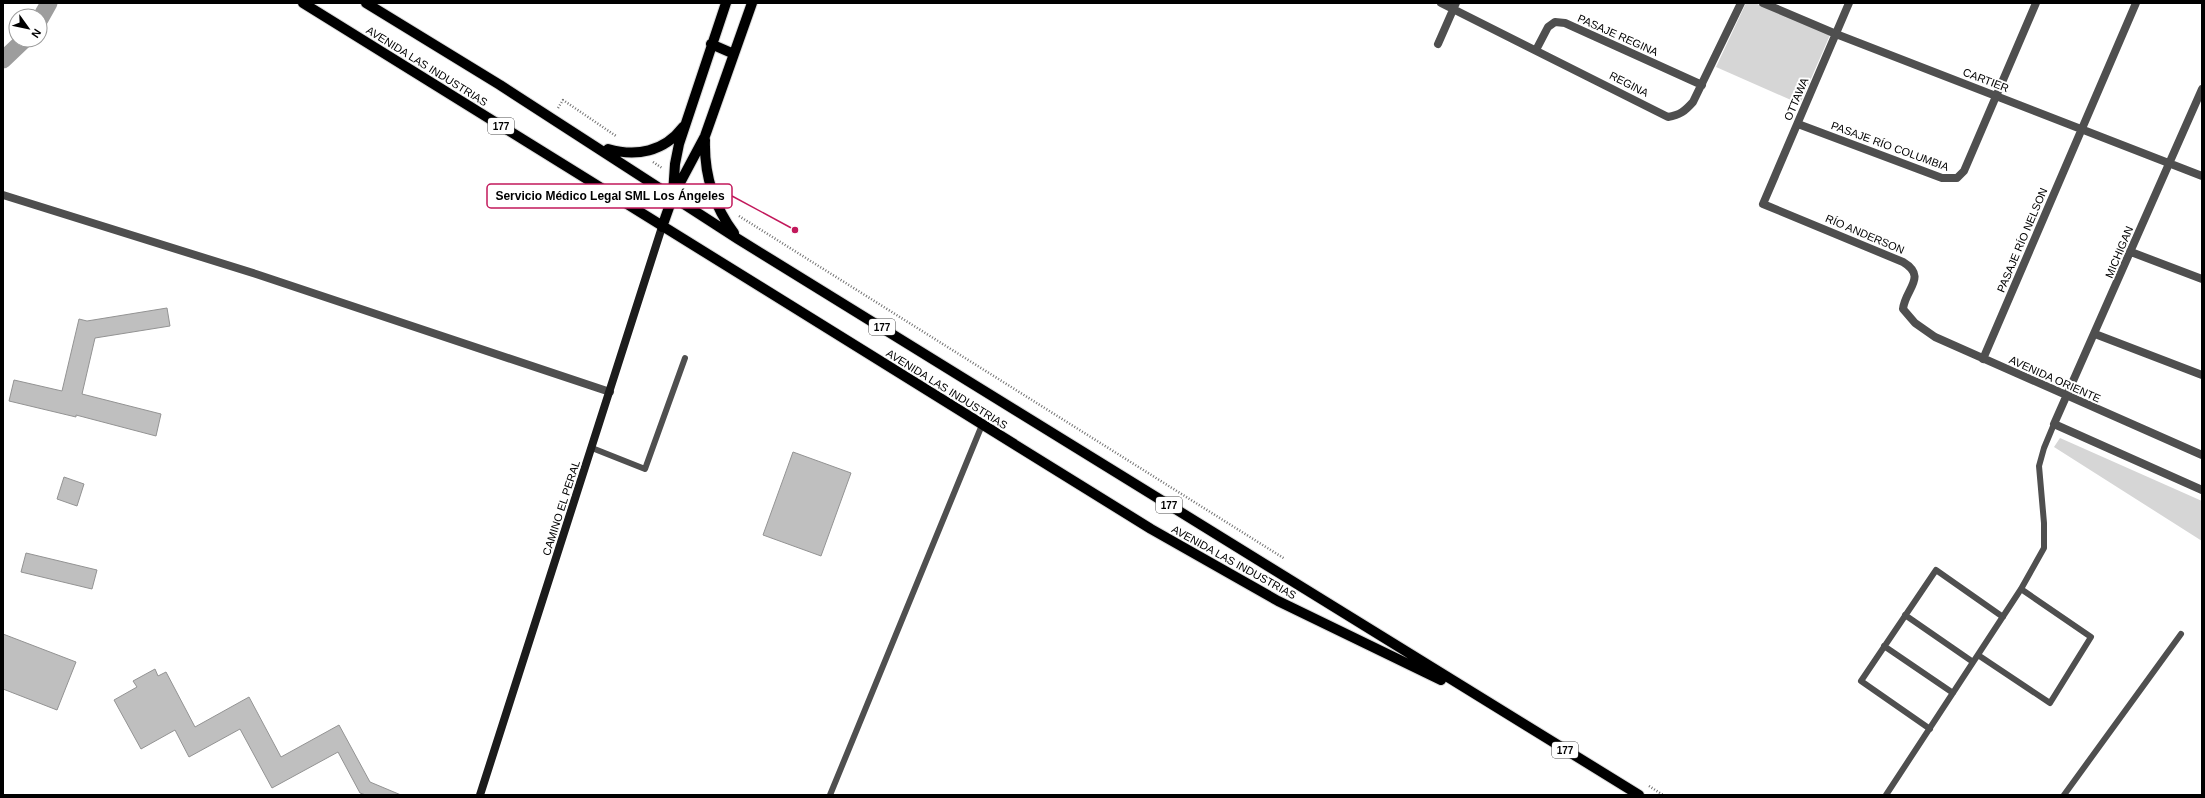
<svg xmlns="http://www.w3.org/2000/svg" width="2205" height="798" viewBox="0 0 2205 798" font-family="Helvetica,sans-serif">
  <style>
    .green { fill: #d6d6d6 }
    .lines { fill: none; stroke-linecap: round; stroke-linejoin: round }
    .canal { stroke: #9d9d9d; stroke-width: 17 }
    .building { fill: #bfbfbf; stroke: #939393 }
    .primary-casing { stroke: #dbdbdb; stroke-width: 12 }
    .path { stroke: #717171; stroke-width: 2.5; stroke-dasharray: 1 2; stroke-linecap: butt }
    .lane { stroke: #4f4f4f; stroke-width: 6 }
    .street { stroke: #4f4f4f; stroke-width: 8 }
    .secondary { stroke: #1c1c1c; stroke-width: 8 }
    .primary { stroke: #000; stroke-width: 10 }
    .labels { text-anchor: middle; stroke-width: 4; stroke-linejoin: round; paint-order: stroke }
    .shield { fill: #fff; stroke: #4c4c4c; stroke-width: 1 }
    .shield-label { font-size: 10px; font-weight: bold; fill: #000 }
    .street-label { font-size: 11px; fill: #000; stroke: #fff }
    .leader { fill: none; stroke: #c2185b; stroke-width: 1.5 }
    .callout-dot { fill: #c2185b; stroke: #fff; stroke-width: 1.5 }
    .callout { fill: #fff; stroke: #c2185b; stroke-width: 1.5 }
    .callout-label { font-size: 12px; text-anchor: middle; font-weight: bold; fill: #000 }
  </style>
  <rect width="100%" height="100%" fill="#fff"/>
  <path class="green" d="M1746,3H1755L1830,35L1800,104L1716,67Z
    M2060,438L2202,501V541L2054,447Z"/>
  <g class="lines">
    <path class="canal" d="M40,19L49,3
      M3,60L24,40"/>
  </g>
  <path class="building" d="M167,308L170,326L95,338L82,394L161,414L156,436L76,415V417L9,401L14,380L62,391L79,319L87,321Z
    M793,452L851,473L821,556L763,535Z
    M64,477L84,484L77,506L57,499Z
    M26,553L97,570L92,589L21,572Z
    M3,634L76,662L57,710L3,689Z
    M155,669L158,676L166,672L195,727L249,697L281,757L339,725L370,782L401,795H366L360,793L338,752L272,788L240,729L189,757L175,730L141,749L114,700L137,687L133,681Z"/>
  <g class="lines">
    <g class="primary-casing">
      <path id="primary" d="M303,3L1151,529L1278,601L1441,680
        M366,3L500,85L738,239L1639,795
        M711,44L734,54
        M705,140C704,174 714,206 734,233
        M608,149C636,157 664,152 683,127
        M673,194L675,164L679,144L726,3
        M662,227L673,196L705,136L752,3"/>
    </g>
    <path class="path" d="M558,108L563,100L616,136
      M653,162L662,168
      M739,216L1285,559
      M1649,786L1663,795"/>
    <path class="lane" d="M592,448L645,469L685,358
      M1905,615L1973,662
      M1884,646L1953,693
      M1978,655L2050,703L2091,637L2021,589
      M1930,729L1861,681L1936,570L2003,617
      M830,795L982,425
      M1886,795L2021,589L2044,548V523L2039,466L2044,448L2054,424
      M2064,795L2181,634"/>
    <path class="street" d="M1441,3L1668,117C1680,115 1685,111 1693,102L1741,3
      M1763,3L1836,34L2202,176
      M1849,3L1763,204L1903,262C1928,277 1905,289 1903,309L1915,323L1935,337L2202,455
      M1438,44L1456,3
      M1536,50L1548,27L1555,22L1565,23L1702,85
      M2202,89L2054,424L2202,490
      M1798,124L1942,178H1957L1964,171L2036,3
      M3,195L256,274L610,392
      M2131,252L2202,279
      M2095,334L2202,375
      M1983,359L2136,3"/>
    <path class="secondary" d="M480,795L662,227"/>
    <use href="#primary" class="primary"/>
  </g>
  <g class="labels">
    <g class="shield">
      <rect x="488" y="118" width="26" height="16" rx="3"/>
      <rect x="869" y="319" width="26" height="16" rx="3"/>
      <rect x="1156" y="497" width="26" height="16" rx="3"/>
      <rect x="1552" y="742" width="26" height="16" rx="3"/>
    </g>
    <g class="shield-label">
      <text x="501" y="130">177</text>
      <text x="882" y="331">177</text>
      <text x="1169" y="509">177</text>
      <text x="1565" y="754">177</text>
    </g>
    <g class="street-label">
      <text transform="translate(1618 35) rotate(24)" y="4">PASAJE REGINA</text>
      <text transform="translate(427 66) rotate(32)" y="4">AVENIDA LAS INDUSTRIAS</text>
      <text transform="translate(1986 80) rotate(21)" y="4">CARTIER</text>
      <text transform="translate(1629 84) rotate(27)" y="4">REGINA</text>
      <text transform="translate(1796 99) rotate(-67)" y="4">OTTAWA</text>
      <text transform="translate(1890 146) rotate(20)" y="4">PASAJE RÍO COLUMBIA</text>
      <text transform="translate(1865 234) rotate(23)" y="4">RÍO ANDERSON</text>
      <text transform="translate(2022 240) rotate(-67)" y="4">PASAJE RÍO NELSON</text>
      <text transform="translate(2119 252) rotate(-67)" y="4">MICHIGAN</text>
      <text transform="translate(2055 379) rotate(24)" y="4">AVENIDA ORIENTE</text>
      <text transform="translate(947 389) rotate(32)" y="4">AVENIDA LAS INDUSTRIAS</text>
      <text transform="translate(561 508) rotate(-72)" y="4">CAMINO EL PERAL</text>
      <text transform="translate(1234 562) rotate(29)" y="4">AVENIDA LAS INDUSTRIAS</text>
    </g>
  </g>
  <path class="leader" d="M795 230L732 196"/>
  <circle class="callout-dot" cx="795" cy="230" r="4"/>
  <rect class="callout" x="487" y="184" width="245" height="24" rx="4"/>
  <g class="callout-label">
    <text x="610" y="200">Servicio Médico Legal SML Los Ángeles</text>
  </g>
  <rect width="2205" height="798" fill="none" stroke="#000000" stroke-width="8"/>
  <g transform="translate(28 28) rotate(123)"><circle r="19" fill="#ffffff" stroke="#999999"/>
  <path d="M0-3L7 15L0 10L-7 15Z" fill="#000000"/>
  <text y="-6" font-size="11" font-weight="bold" text-anchor="middle" fill="#000000">N</text>
  </g>
</svg>
